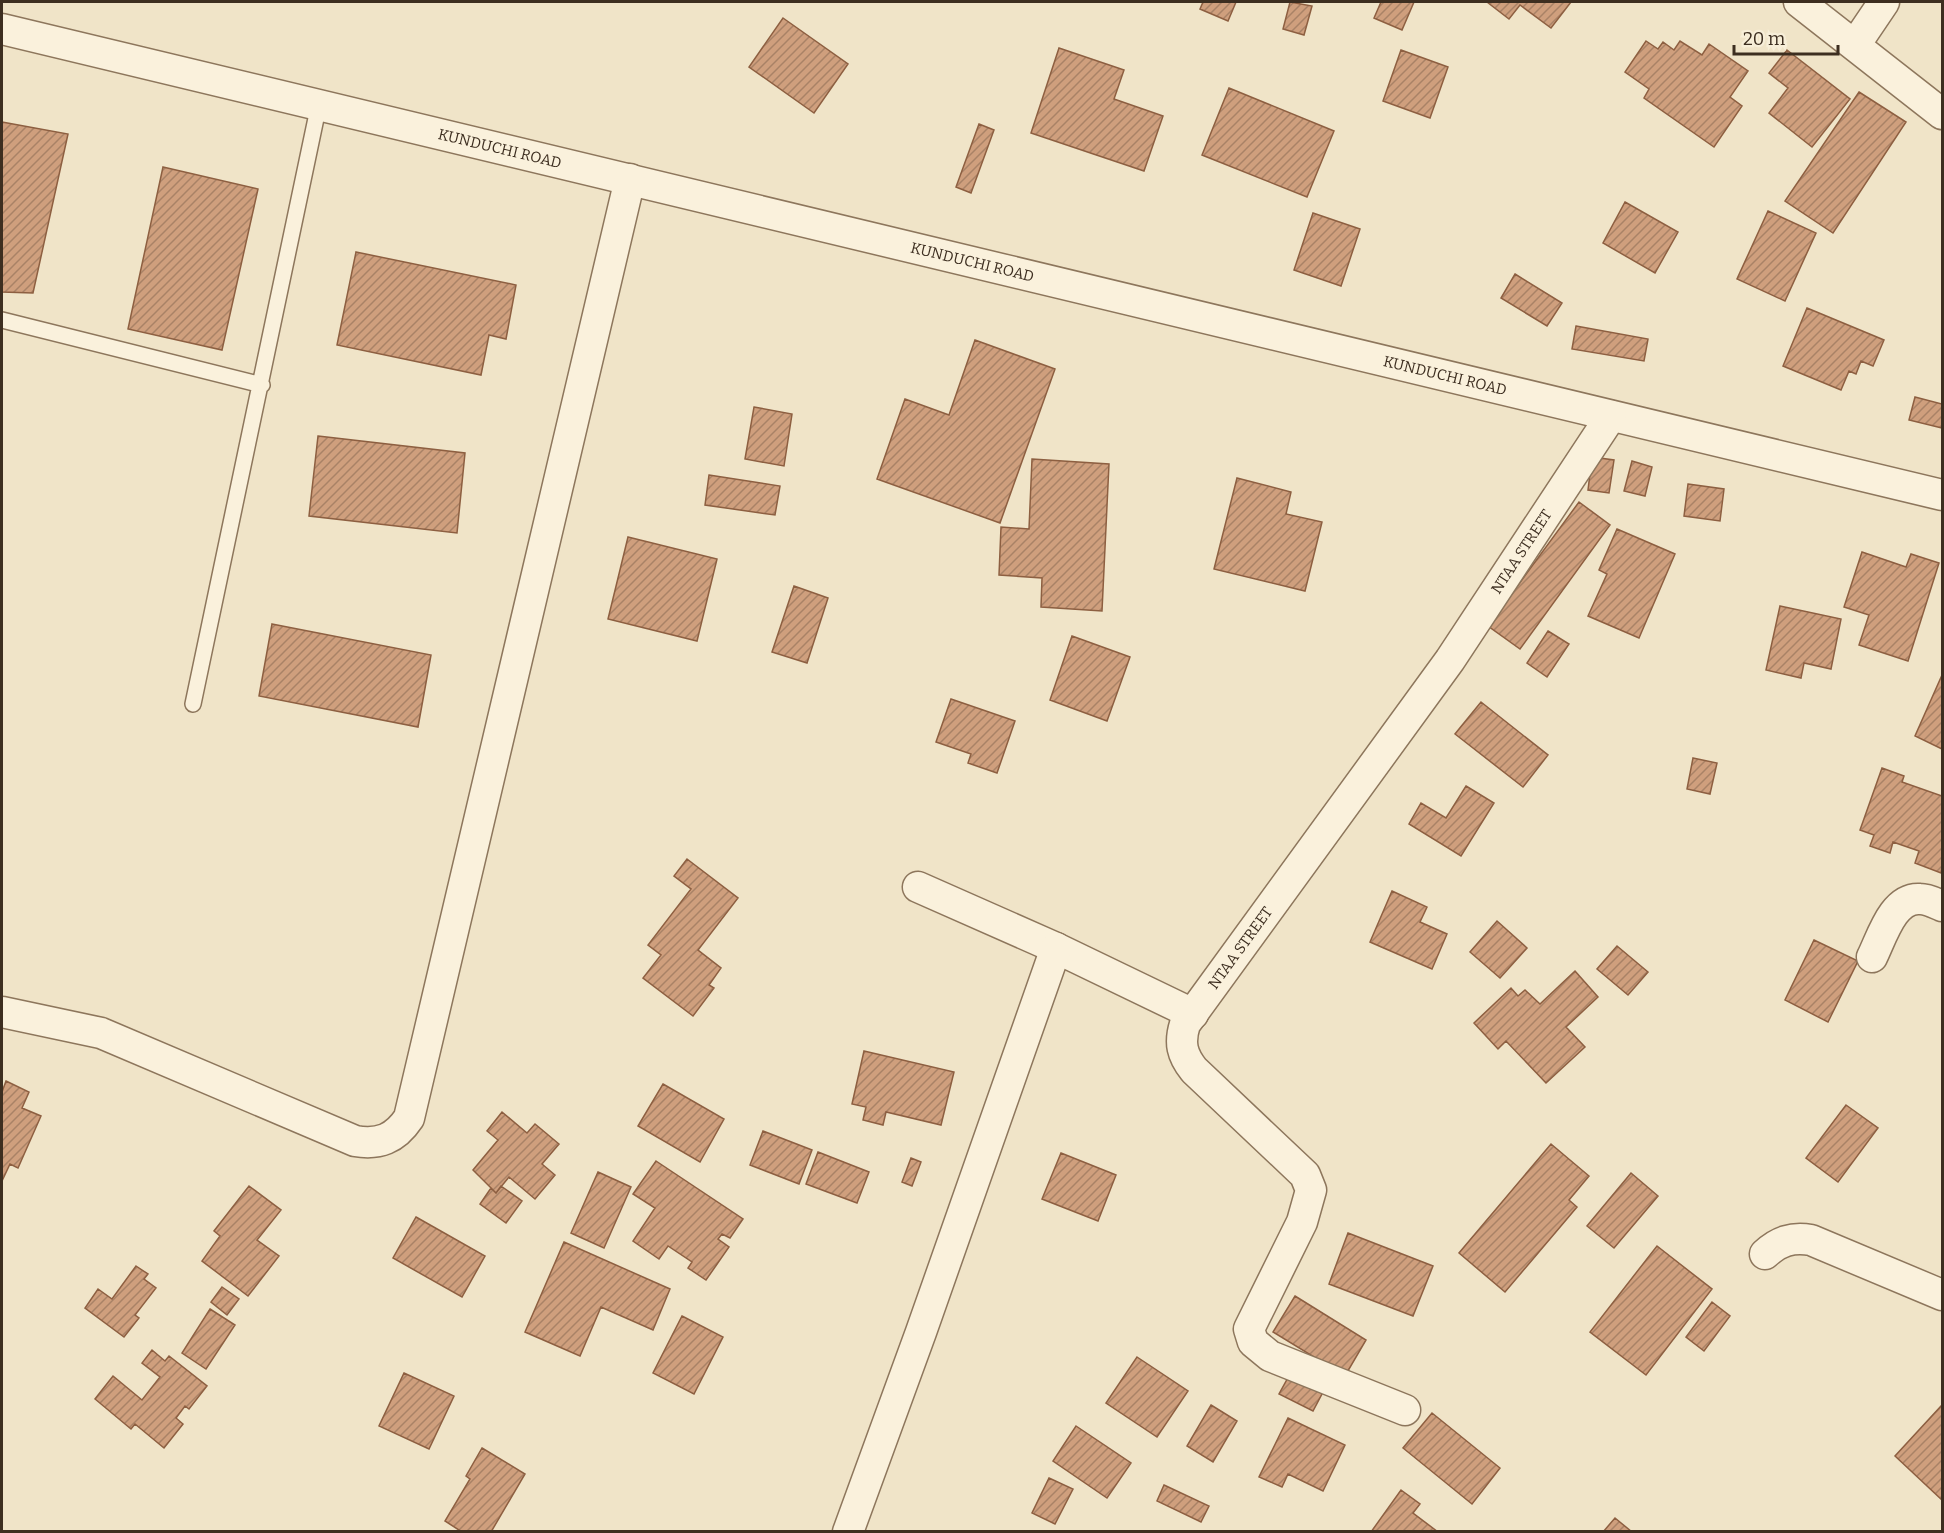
<svg xmlns="http://www.w3.org/2000/svg" width="1944" height="1533" viewBox="0 0 1944 1533" font-family="Bitter,serif">
  <style>
    .building { fill: url(#building-hatch); stroke: #8d5f41; stroke-width: 1.5 }
    .lines { fill: none; stroke-linecap: round; stroke-linejoin: round }
    .service-casing { stroke: #8d765c; stroke-width: 18 }
    .minor-casing { stroke: #8d765c; stroke-width: 33 }
    .service { stroke: #faf1dc; stroke-width: 15 }
    .minor { stroke: #faf1dc; stroke-width: 30 }
    .labels { text-anchor: middle; stroke-width: 5; stroke-linejoin: round; paint-order: stroke }
    .street-label { font-size: 15px; fill: #3d2e20; stroke: #f7eed8 }
  </style>
  <defs>
    <pattern id="building-hatch" width="6" height="6" patternUnits="userSpaceOnUse" patternTransform="scale(1.5)"><rect width="6" height="6" fill="#cf9f7d"/><path d="M-1 1l2-2M0 6l6-6M5 7l2-2" fill="none" stroke="#a98266"/></pattern>
  </defs>
  <rect width="100%" height="100%" fill="#f0e4c8"/>
  <path class="building" d="M1203,2H1236L1228,21L1200,9Z
    M1290,2L1312,6L1304,35L1283,29Z
    M1381,2H1414L1402,30L1374,18Z
    M1487,2H1571L1551,28L1520,5L1509,19Z
    M783,18L848,64L814,113L749,67Z
    M1646,41L1658,49L1663,42L1674,50L1680,41L1702,55L1709,44L1748,71L1730,97L1742,106L1714,147L1644,98L1649,89L1625,72Z
    M1059,48L1124,70L1114,99L1163,116L1144,171L1031,133Z
    M1401,50L1448,67L1430,118L1383,101Z
    M1787,50L1850,99L1812,147L1769,113L1788,88L1769,73Z
    M1229,88L1334,131L1307,197L1202,155Z
    M1859,92L1906,122L1833,233L1785,201Z
    M2,122L68,134L33,293L2,292Z
    M979,124L994,130L971,193L956,187Z
    M163,167L258,189L222,350L128,329Z
    M1625,202L1678,232L1655,273L1603,243Z
    M1768,211L1816,233L1785,301L1737,279Z
    M1313,213L1360,229L1341,286L1294,270Z
    M356,252L516,285L506,339L489,335L481,375L337,345Z
    M1515,274L1562,303L1547,326L1501,298Z
    M1807,308L1884,340L1873,366L1861,361L1856,374L1849,371L1841,390L1783,366Z
    M1576,326L1648,339L1644,361L1572,349Z
    M975,340L1055,369L1000,523L877,479L905,399L949,415Z
    M1915,397L1942,404V428L1909,420Z
    M754,407L792,414L784,466L745,459Z
    M318,436L465,453L457,533L309,516Z
    M1592,457L1614,460L1609,493L1588,490Z
    M1032,459L1109,464L1102,611L1041,607L1042,578L999,575L1001,527L1029,529Z
    M1632,461L1652,467L1645,496L1624,491Z
    M709,475L780,486L775,515L705,505Z
    M1237,478L1291,492L1286,514L1322,522L1305,591L1214,569Z
    M1688,484L1724,489L1720,521L1684,516Z
    M1579,502L1610,525L1520,649L1488,626Z
    M1617,529L1675,554L1639,638L1588,616L1607,574L1599,570Z
    M628,537L717,559L697,641L608,619Z
    M1862,552L1906,567L1911,554L1939,563L1908,661L1859,645L1869,615L1844,607Z
    M794,586L828,598L807,663L772,652Z
    M1780,606L1841,619L1831,669L1804,663L1801,678L1766,670Z
    M272,624L431,655L418,727L259,696Z
    M1548,631L1569,644L1547,677L1527,663Z
    M1072,636L1130,657L1107,721L1050,700Z
    M1942,675V749L1915,736Z
    M951,699L1015,721L997,773L968,763L971,754L936,742Z
    M1481,702L1548,755L1523,787L1455,734Z
    M1693,758L1717,763L1710,794L1687,789Z
    M1882,768L1904,776L1902,782L1942,796V868L1941,873L1915,863L1919,851L1893,842L1890,853L1870,846L1874,835L1860,830Z
    M1466,786L1494,803L1461,856L1409,824L1421,803L1446,818Z
    M687,859L738,898L698,950L721,968L709,985L714,988L693,1016L643,978L661,955L648,945L691,889L674,876Z
    M1392,891L1427,907L1420,922L1447,934L1432,969L1370,942Z
    M1497,921L1527,948L1500,978L1470,952Z
    M1814,940L1858,961L1828,1022L1785,1000Z
    M1617,946L1648,972L1628,995L1597,969Z
    M1575,971L1598,997L1566,1027L1585,1047L1546,1083L1506,1041L1498,1049L1474,1023L1511,988L1518,996L1525,990L1540,1004Z
    M864,1051L954,1072L941,1125L886,1112L883,1125L863,1120L866,1107L852,1104Z
    M6,1081L29,1092L22,1108L41,1116L18,1168L10,1164L2,1181V1092Z
    M663,1084L724,1119L700,1162L638,1126Z
    M1846,1105L1878,1128L1838,1182L1806,1158Z
    M502,1112L527,1133L535,1124L559,1144L542,1164L555,1175L535,1199L509,1177L496,1193L473,1170L498,1140L487,1131Z
    M763,1131L812,1150L799,1184L750,1165Z
    M1551,1144L1589,1176L1569,1200L1577,1207L1505,1292L1459,1253Z
    M818,1152L869,1172L857,1203L806,1184Z
    M1061,1153L1116,1175L1098,1221L1042,1199Z
    M911,1158L921,1162L912,1186L902,1182Z
    M656,1161L743,1219L730,1238L722,1234L718,1239L729,1247L706,1280L688,1268L692,1262L668,1246L659,1259L633,1241L655,1208L633,1194Z
    M598,1172L631,1187L604,1248L571,1233Z
    M1631,1173L1658,1196L1614,1248L1587,1226Z
    M249,1186L281,1210L257,1240L279,1256L248,1296L202,1261L220,1236L214,1231Z
    M501,1186L522,1201L506,1223L480,1204L491,1188L496,1193Z
    M416,1217L485,1256L462,1297L393,1258Z
    M1348,1233L1433,1266L1413,1316L1329,1284Z
    M564,1242L670,1289L653,1330L601,1307L580,1356L525,1332Z
    M1657,1246L1712,1289L1646,1375L1590,1332Z
    M136,1266L148,1274L144,1279L156,1288L135,1315L139,1318L124,1337L85,1308L98,1289L112,1299Z
    M222,1287L239,1299L227,1315L211,1302Z
    M1295,1296L1366,1340L1345,1376L1273,1332Z
    M1712,1302L1730,1316L1704,1351L1686,1337Z
    M210,1309L235,1325L206,1369L182,1353Z
    M682,1316L723,1337L694,1394L653,1373Z
    M152,1350L165,1361L169,1356L207,1386L189,1409L185,1406L176,1418L183,1424L164,1448L135,1424L131,1429L95,1399L113,1376L142,1400L160,1377L142,1363Z
    M1137,1357L1188,1391L1157,1437L1106,1403Z
    M404,1373L454,1396L429,1449L379,1426Z
    M1290,1374L1323,1392L1313,1411L1279,1394Z
    M1211,1405L1237,1421L1213,1462L1187,1446Z
    M1942,1405V1500L1895,1456Z
    M1432,1413L1500,1468L1472,1504L1403,1448Z
    M1288,1418L1345,1445L1323,1491L1288,1474L1282,1487L1259,1477Z
    M1076,1426L1131,1463L1107,1498L1053,1461Z
    M482,1448L525,1474L491,1532H462L445,1521L470,1479L466,1476Z
    M1049,1478L1073,1489L1055,1524L1032,1513Z
    M1164,1485L1209,1506L1201,1522L1157,1501Z
    M1401,1490L1420,1504L1413,1513L1438,1532H1371Z
    M1615,1518L1632,1532H1603Z"/>
  <g class="lines">
    <g class="service-casing">
      <path id="service" d="M2,320L262,385
        M193,704L319,104"/>
    </g>
    <g class="minor-casing">
      <g id="minor">
        <path d="M1799,2L1942,114"/>
        <path id="s1" d="M2,29L1942,495"/>
        <path d="M1855,45L1884,2"/>
        <path d="M918,887L1056,948L1193,1014"/>
        <path d="M1872,957C1882,937 1893,897 1920,899C1928,899 1935,903 1942,906"/>
        <path d="M2,1012L101,1033L355,1141C379,1145 395,1139 409,1118L630,179"/>
        <path d="M1765,1254C1779,1241 1792,1237 1811,1240L1942,1295"/>
        <path id="s2" d="M1405,1410L1270,1356L1253,1342L1249,1329L1302,1222L1311,1190L1305,1175L1194,1070C1182,1055 1179,1043 1185,1024L1450,660L1611,416"/>
        <path d="M848,1532L921,1332L1056,948"/>
      </g>
    </g>
    <use href="#service" class="service"/>
    <use href="#minor" class="minor"/>
  </g>
  <g class="labels">
    <g class="street-label">
      <text dy="5" stroke="none"><textPath href="#s1" startOffset="512">KUNDUCHI ROAD</textPath></text>
      <text dy="5" stroke="none"><textPath href="#s1" startOffset="998">KUNDUCHI ROAD</textPath></text>
      <text dy="5" stroke="none"><textPath href="#s1" startOffset="1484">KUNDUCHI ROAD</textPath></text>
      <text dy="5" stroke="none"><textPath href="#s2" startOffset="1132">NTAA STREET</textPath></text>
      <text dy="5" stroke="none"><textPath href="#s2" startOffset="646">NTAA STREET</textPath></text>
    </g>
  </g>
  <rect width="1944" height="1533" fill="none" stroke="#3d2e20" stroke-width="6"/>
  <path d="M1734 45v9h104v-9" fill="none" stroke="#3d2e20" stroke-width="3"/>
  <text x="1743" y="45" font-size="18" fill="#3d2e20" stroke="#f7eed8" stroke-width="4.5" paint-order="stroke">20 m</text>
</svg>
